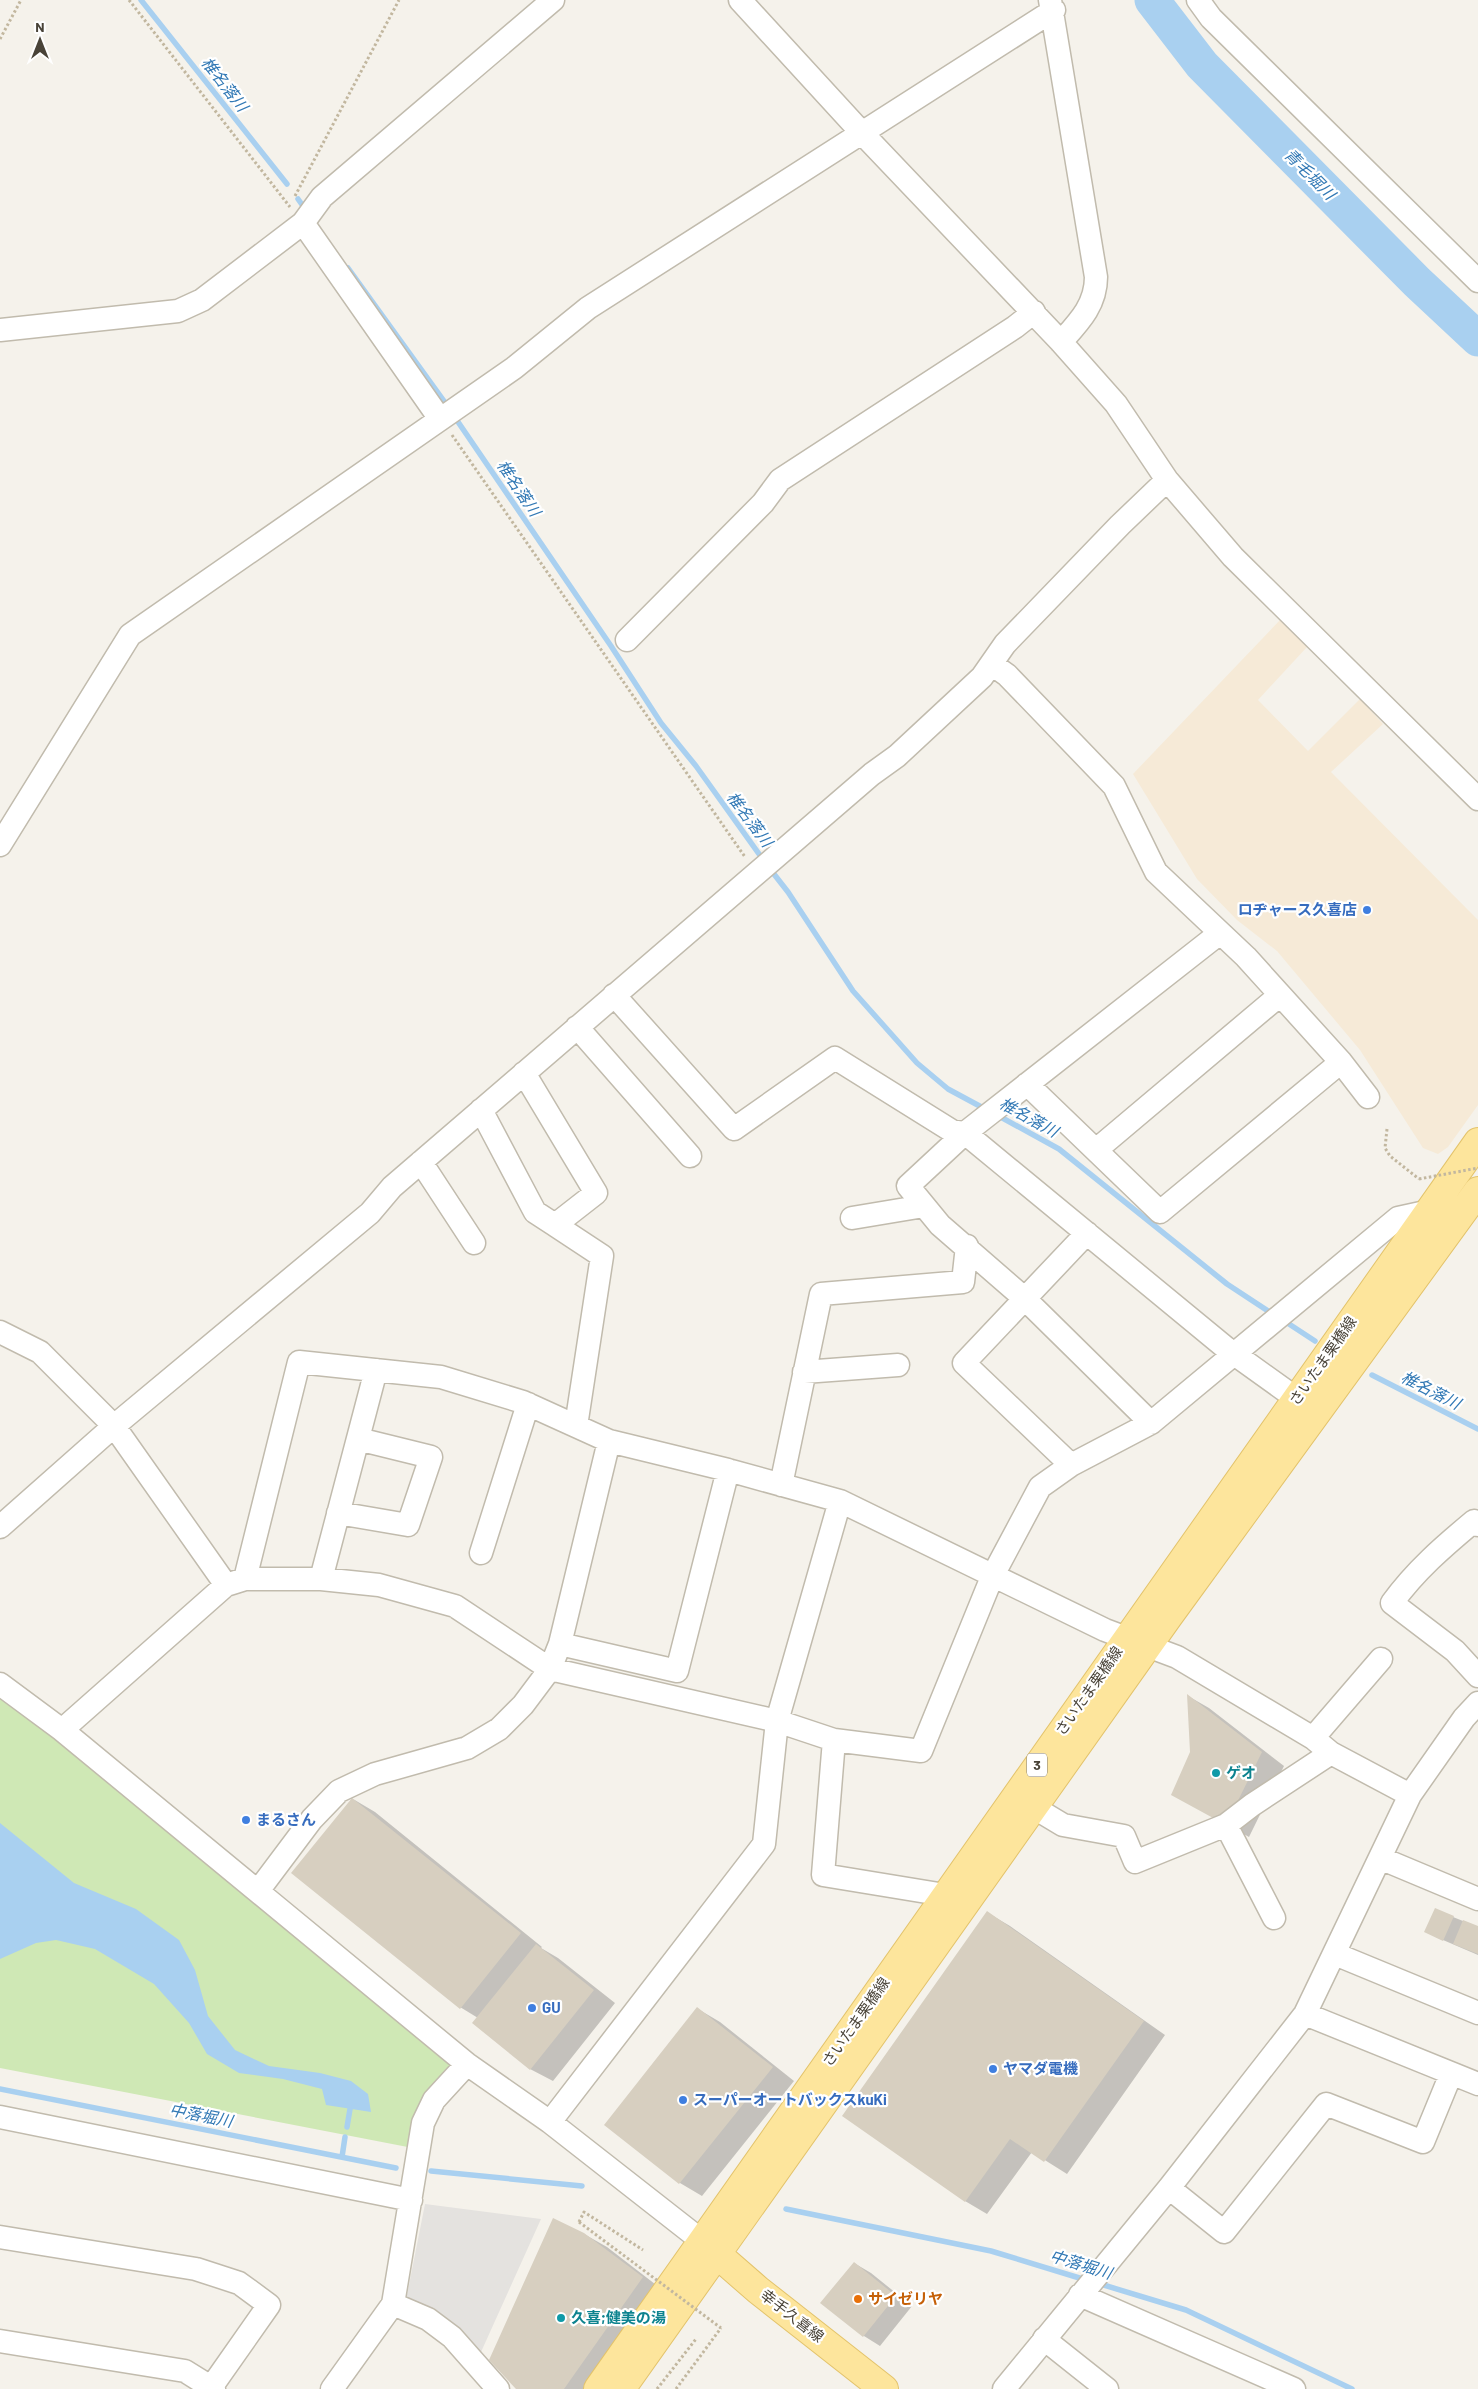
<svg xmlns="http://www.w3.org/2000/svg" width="1478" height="2389" viewBox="0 0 1478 2389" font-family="Barlow,'Noto Sans JP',sans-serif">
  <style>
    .commercial { fill: #f6ead7 }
    .green { fill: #cfe8b5 }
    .parking { fill: #e4e2df }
    .water { fill: #a9d0f0 }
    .shadow { fill: #0003 }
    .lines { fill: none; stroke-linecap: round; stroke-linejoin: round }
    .stream { stroke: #a9d0f0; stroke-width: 5.5 }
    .river { stroke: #a9d0f0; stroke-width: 35 }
    .building { fill: #d7cfc0 }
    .minor-casing { stroke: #c1bbad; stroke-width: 25 }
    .major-casing { stroke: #e3c36b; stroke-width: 30 }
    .path { stroke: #c2b79f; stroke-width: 3; stroke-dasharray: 2.5 2.5; stroke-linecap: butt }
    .minor { stroke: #fff; stroke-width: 22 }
    .major { stroke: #fde59c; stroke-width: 28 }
    .path-bridge { stroke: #c2b79f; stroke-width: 3; stroke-dasharray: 2.5 2.5; stroke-linecap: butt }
    .shop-dot { fill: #3f7fe0; stroke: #fff; stroke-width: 2 }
    .culture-dot { fill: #0f9aa8; stroke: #fff; stroke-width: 2 }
    .food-dot { fill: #e8710a; stroke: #fff; stroke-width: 2 }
    .labels { text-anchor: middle; stroke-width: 4.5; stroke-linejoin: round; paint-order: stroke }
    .shield { fill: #fff; stroke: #807b74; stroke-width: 1 }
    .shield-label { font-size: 14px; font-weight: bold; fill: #494338 }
    .shop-label { font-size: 15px; font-weight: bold; fill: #366cbe; stroke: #fff; text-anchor: start }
    .street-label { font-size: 15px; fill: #494338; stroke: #fff }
    .culture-label { font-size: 15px; font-weight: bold; fill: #0d838f; stroke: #fff; text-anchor: start }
    .food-label { font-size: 15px; font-weight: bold; fill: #c56008; stroke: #fff; text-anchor: start }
    .water-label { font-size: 16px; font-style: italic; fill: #3279b5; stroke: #fff }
  </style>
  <rect width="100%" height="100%" fill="#f5f2eb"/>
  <path class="commercial" d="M1280,620L1307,647L1258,700L1308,751L1360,699L1383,724L1331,772L1478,920V1105L1448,1147L1438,1154L1423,1148L1360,1050L1277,951L1237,920L1197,879L1133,774Z"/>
  <path class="green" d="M0,1684L467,2064L418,2149L0,2068Z"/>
  <path class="parking" d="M425,2204L541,2219L481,2352L447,2320L406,2300Z"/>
  <path class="water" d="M0,1823L74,1883L136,1909L179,1940L195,1970L208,2016L235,2050L269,2066L320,2073L351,2081L368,2094L371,2112L326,2105L322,2089L283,2079L239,2073L207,2054L189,2023L154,1984L95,1949L56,1940L36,1943L0,1959Z"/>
  <path class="shadow" d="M1188,1696L1209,1708L1284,1766L1249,1837L1173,1794L1191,1752Z
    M353,1799L375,1812L542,1947L541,1948L558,1958L615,2003L553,2081L530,2069L478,2018L460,2007Z
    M988,1913L1010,1926L1165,2035L1067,2174L1032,2152L987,2214L965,2201Z
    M1453,1917L1478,1927V1955L1436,1937Z
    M698,2009L720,2022L794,2081L702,2196L680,2183Z
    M584,2234L607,2247L664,2291L595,2389H518Z
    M854,2263L871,2273L912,2306L880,2346L864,2336Z"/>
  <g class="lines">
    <path class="stream" d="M141,0L287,184
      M298,199L303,206
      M348,268L449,408
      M454,416L611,646L661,723L696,766L764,861
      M770,869L788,892L853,991L917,1063L948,1089L987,1110
      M997,1115L1059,1149L1227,1284L1271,1313
      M1289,1324L1315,1341
      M1372,1375L1478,1429
      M0,2089L396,2168
      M347,2127L350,2109
      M342,2157L345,2137
      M431,2171L582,2186
      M786,2209L991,2251L1086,2280
      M1097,2283L1186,2310L1352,2389"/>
    <path class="river" d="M1152,0L1202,65L1417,282L1478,339"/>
  </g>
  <path class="building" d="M1187,1694L1262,1752L1226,1825L1171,1795L1190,1752Z
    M352,1798L521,1933L460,2009L291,1873Z
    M1435,1908L1454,1916L1443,1941L1424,1932Z
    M987,1911L1144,2021L1044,2162L1010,2139L965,2202L842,2116Z
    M1463,1920L1478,1926V1954L1453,1944Z
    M536,1944L594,1990L530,2070L472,2023Z
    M697,2007L773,2067L679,2184L604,2125Z
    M553,2218L584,2233L643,2277L564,2389H516L489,2360Z
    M854,2262L896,2296L863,2337L820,2303Z"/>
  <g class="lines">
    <g class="minor-casing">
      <path id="minor" d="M740,0L862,133L1061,342L1116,404L1167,480L1233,557L1478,799
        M1050,0L1096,277C1096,305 1079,322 1061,342
        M1198,0L1211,18L1478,281
        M303,223L440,419
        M0,330L178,311L202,300L303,223L322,197L553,0
        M627,640L763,503L780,480L1015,327L1034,312
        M993,665L1007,675L1114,786L1156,872L1246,957L1341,1062L1368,1097
        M0,845L130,635L514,368L588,308L1054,10
        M1220,933L965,1133L908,1186L940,1225L1024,1298L1151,1423L1398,1218L1430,1211
        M614,995L734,1129L835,1058L952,1131L965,1133L1226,1348L1297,1399
        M577,1027L690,1156
        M524,1073L596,1193L555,1225L602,1256L576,1426
        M1027,1084L1160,1212L1341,1062
        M481,1110L535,1212L555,1225
        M1096,1150L1280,995
        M421,1162L474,1243
        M852,1218L924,1206
        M1087,1233L964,1363L1071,1465L1151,1423
        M0,1332L40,1352L114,1426L226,1585
        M804,1372L898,1365
        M781,1485L821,1294L963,1282L967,1246
        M338,1513L408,1525L431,1457L358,1439
        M1478,1525L1474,1521C1444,1546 1415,1571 1392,1603L1455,1651L1478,1676
        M0,1527L114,1426L370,1213L392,1187L872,774L897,756L982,677L1005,644L1120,525L1167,480
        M481,1553L528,1404
        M245,1579L299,1362L441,1377L523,1402L609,1441L728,1470L840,1501L1105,1630L1177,1657L1313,1738L1331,1753L1410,1795
        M321,1579L376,1370
        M560,1644L677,1671L728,1470
        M0,1684L62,1730L467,2064L550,2122L702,2241
        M62,1730L226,1585L245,1579H321L379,1585L455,1606L550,1669L777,1721L834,1740L921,1751L992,1577L1040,1487L1071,1465
        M1313,1738L1381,1659
        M834,1740L823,1875L945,1895
        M1033,1807L1063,1825L1124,1836L1135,1862L1226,1825L1252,1805L1331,1753
        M1226,1825L1274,1918
        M1380,1858L1478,1899
        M258,1891L312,1819L339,1791L375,1774L467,1748L499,1729L523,1705L550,1669L560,1644L609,1441
        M1335,1954L1478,2013
        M1305,2014L1478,2084
        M0,2117L411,2200
        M550,2122L764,1844L777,1721L840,1501
        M1169,2188L1224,2232L1326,2104L1423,2142L1451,2074
        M0,2237L196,2269L239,2283L269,2305L210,2389
        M1080,2295L1294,2389
        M393,2304L428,2319L452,2337L498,2389
        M1044,2339L1107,2389
        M0,2341L185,2371L214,2389
        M332,2389L393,2304L423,2123L434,2100L467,2064
        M1004,2389L1169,2188L1305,2014L1410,1795L1464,1718L1478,1703"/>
    </g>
    <g class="major-casing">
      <path id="major" d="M703,2242L758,2290L884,2389
        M598,2389L1478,1142
        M621,2389L1168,1617L1478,1191"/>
    </g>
    <path class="path" d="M129,0L290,207
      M0,39L21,0
      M295,196L399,0
      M452,435L745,857
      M1387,1129L1385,1148L1390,1156L1419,1179
      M579,2222L584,2212L643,2250
      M657,2389L696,2339
      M676,2389L721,2328"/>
    <use href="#minor" class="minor"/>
    <use href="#major" class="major"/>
    <path class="path-bridge" d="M1419,1179L1478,1168
      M579,2222L721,2328"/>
  </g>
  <g class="shop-dot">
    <circle cx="1367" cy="910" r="5"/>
    <circle cx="246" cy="1820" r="5"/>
    <circle cx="532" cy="2008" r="5"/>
    <circle cx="993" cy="2069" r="5"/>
    <circle cx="683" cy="2100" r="5"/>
  </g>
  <g class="culture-dot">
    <circle cx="1216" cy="1773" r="5"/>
    <circle cx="561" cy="2318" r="5"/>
  </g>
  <circle class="food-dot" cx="858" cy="2299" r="5"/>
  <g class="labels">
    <rect class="shield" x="1027" y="1753.5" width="20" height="23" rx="4"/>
    <g class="shield-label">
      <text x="1037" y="1770">3</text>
    </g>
    <g class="shop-label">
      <text x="1357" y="915" text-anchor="end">ロヂャース久喜店</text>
      <text x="256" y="1825">まるさん</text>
      <text x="542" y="2013">GU</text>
      <text x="1003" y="2074">ヤマダ電機</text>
      <text x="693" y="2105">スーパーオートバックスkuKi</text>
    </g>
    <g class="street-label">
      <text transform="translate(1323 1361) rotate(-55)" y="5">さいたま栗橋線</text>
      <text transform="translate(1089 1691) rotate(-55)" y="5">さいたま栗橋線</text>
      <text transform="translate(856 2022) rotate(-55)" y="5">さいたま栗橋線</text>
      <text transform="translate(792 2316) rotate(38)" y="5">幸手久喜線</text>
    </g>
    <g class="culture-label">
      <text x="1226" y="1778">ゲオ</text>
      <text x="571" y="2323">久喜;健美の湯</text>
    </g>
    <g class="food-label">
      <text x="868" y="2304">サイゼリヤ</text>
    </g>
    <g class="water-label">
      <text transform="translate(225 84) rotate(52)" y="6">椎名落川</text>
      <text transform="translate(1310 174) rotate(45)" y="6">青毛堀川</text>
      <text transform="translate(519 488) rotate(56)" y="6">椎名落川</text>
      <text transform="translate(750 819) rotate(53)" y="6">椎名落川</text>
      <text transform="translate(1029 1117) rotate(29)" y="6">椎名落川</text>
      <text transform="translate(1431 1390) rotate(27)" y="6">椎名落川</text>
      <text transform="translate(201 2115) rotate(11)" y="6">中落堀川</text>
      <text transform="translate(1081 2264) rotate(17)" y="6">中落堀川</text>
    </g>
  </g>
  <g transform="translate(40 40)" stroke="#ffffff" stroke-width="4" paint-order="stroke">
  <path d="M0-4L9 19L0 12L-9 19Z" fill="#494338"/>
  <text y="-8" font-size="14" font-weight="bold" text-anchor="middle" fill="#494338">N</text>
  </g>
</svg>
